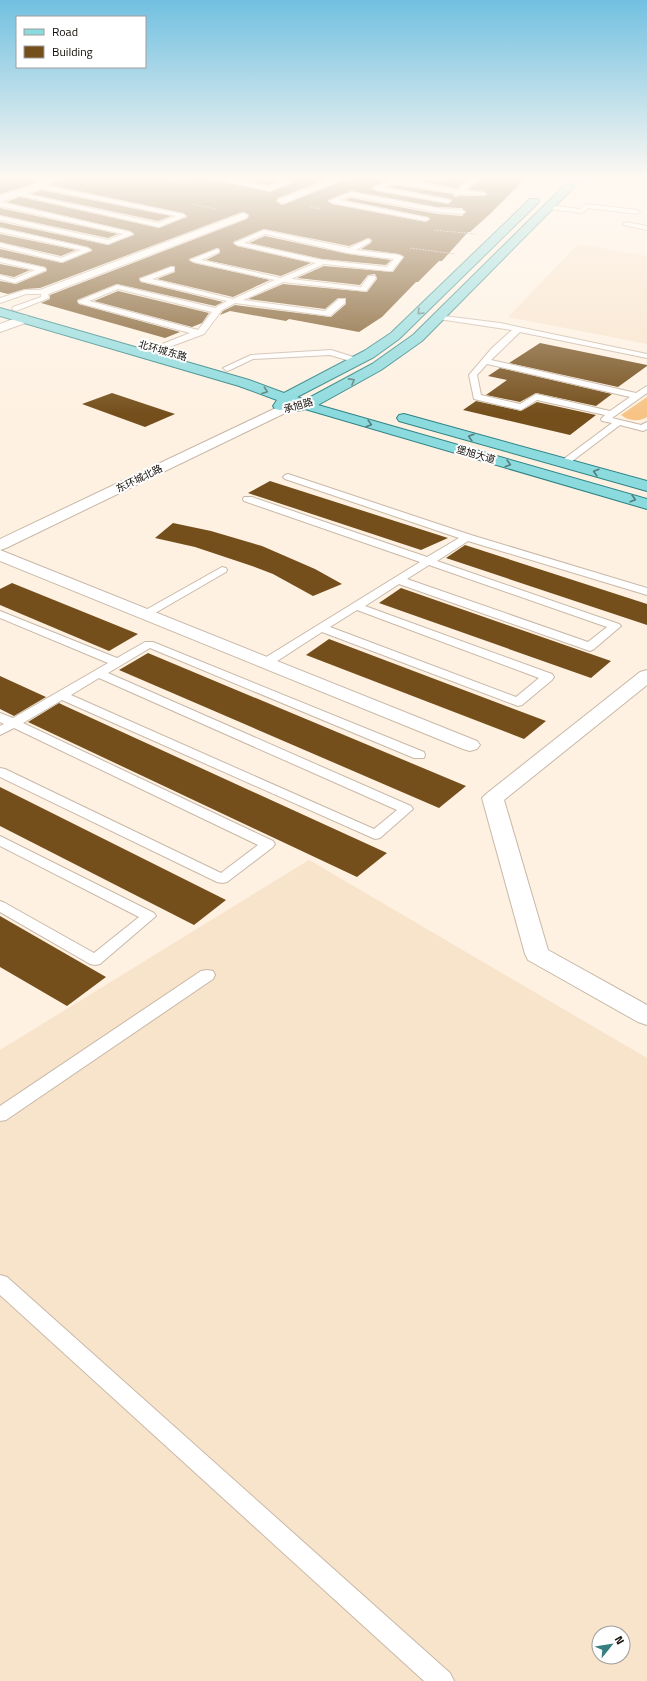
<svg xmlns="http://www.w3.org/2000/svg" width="647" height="1681" viewBox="0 0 647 1681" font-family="'Titillium Web','Noto Sans SC',sans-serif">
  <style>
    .built { fill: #f8e3cb; fill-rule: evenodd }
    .green { fill: #f7c486 }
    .building { fill: #744f1c; fill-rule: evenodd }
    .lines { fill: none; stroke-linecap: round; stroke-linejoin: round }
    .service-casing { stroke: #c8b8a7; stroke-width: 2 }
    .pedestrian-casing { stroke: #c8b8a7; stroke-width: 2 }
    .minor-casing { stroke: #c8b8a7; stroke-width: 2 }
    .tertiary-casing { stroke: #c8b8a7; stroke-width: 2 }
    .secondary-casing { stroke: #c8b8a7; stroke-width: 2 }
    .primary-casing { stroke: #2e8384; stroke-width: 2 }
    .path { stroke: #b3a89c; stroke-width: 1; stroke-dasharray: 2 1; stroke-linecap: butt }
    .service { fill: #fff; fill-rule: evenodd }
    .pedestrian { fill: #fff; fill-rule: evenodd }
    .minor { fill: #fff; fill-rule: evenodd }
    .tertiary { fill: #fff; fill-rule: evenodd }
    .secondary { fill: #fff; fill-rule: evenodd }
    .primary { fill: #8bdade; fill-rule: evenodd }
    .oneway { stroke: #557e7d }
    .labels { text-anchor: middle; stroke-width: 4; stroke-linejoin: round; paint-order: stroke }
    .far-street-label { font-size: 10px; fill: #120d07; stroke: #fff }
  </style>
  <rect width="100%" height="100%" fill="#fef1e2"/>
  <path class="built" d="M578,244L647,256V344L508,317Z
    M309,860L647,1058V1681H0V1050ZM599,1633H623V1657H599Z"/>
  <path class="green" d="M647,397V417C639,422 628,421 621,415Z"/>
  <path class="building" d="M0,178H42L30,185L0,194Z
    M62,178H208L270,192L292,183L291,181L284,178H329L278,198L276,201L282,205L348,178H393L372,187V188L376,191L448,204L452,201L450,199L389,187L395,185L452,194L455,197L460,196H485L487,194L484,191L468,190L480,178H526L491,213L470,232H468L442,261H439L418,282H416L382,317L359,332L289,319L286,321L230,311L220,315L223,311L235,305L331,317L346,304V298H338L325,309L248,299L283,284L367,292L377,279L375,274L368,275L360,285L297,278L324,266L393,272L404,257L399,254L361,249L371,243L372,240L369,238L349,246L264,229L233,242L237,246L311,263L281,276L206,260L220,253V250L218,248L189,259L194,263L270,280L233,297L157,279L175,272L174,266L139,278L141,282L223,302L215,306L117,284L77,300L79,304L180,332L165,338L41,303L50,299V295L247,219L249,215L242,212L40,288L25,289L8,294L0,292V281L16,284L47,271L45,267L0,257V249L62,263L92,251V250L88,247L0,227V222L108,245L134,235V234L130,231L6,202L20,197L159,228L187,217L183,213L50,185ZM351,191L437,207L462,208L466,212L462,216L437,214L351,198L345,200L428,217L430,219L426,222L332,204L328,201V200Z
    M232,178H266L276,182L269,185Z
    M399,178H422L446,183L447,178H469L457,188Z
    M41,190L171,216L158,221L31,194Z
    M0,208L118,234L108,238L0,215Z
    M0,234L76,250L61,256L0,242Z
    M265,236L348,254L391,260L386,265L322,259L249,243Z
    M0,264L30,270L14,277L0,274Z
    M118,291L209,313L202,323L192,327L94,301Z
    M540,343L647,365V366L618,387L509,363Z
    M500,368L612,394L596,406L536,393L520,402L486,395L507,380L488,376Z
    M112,393L175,414L145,427L82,404Z
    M476,401L521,411L537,402L596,415L570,435L463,410Z
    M270,481L448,538L421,550L248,493Z
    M173,523L211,531L262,546L315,569L342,584L313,596L273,574L252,566L195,547L155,538Z
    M465,545L647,604V625L446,558Z
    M12,583L138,634L109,651L0,605V589Z
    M401,588L611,661L591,678L379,603Z
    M329,639L546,721L524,739L306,655Z
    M148,653L466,786L439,808L119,670Z
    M0,676L46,697L14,716L0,709Z
    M59,703L63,705L387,853L357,877L28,722Z
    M0,787L226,900L194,925L0,826Z
    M0,916L106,977L67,1006L0,967Z"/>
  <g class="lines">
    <g class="service-casing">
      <path id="service" d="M209,178H223L269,187L281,182L267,178H279L291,182L270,191Z
        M472,178H479L464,191L483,192L486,194L485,195L460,194L456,196L454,195V193L395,183L383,187L450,200L451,201L448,203L376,190L373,188L395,179L457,190Z
        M37,184L183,214L186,216L159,227L13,194L16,192L158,223L176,216L35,187L34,186Z
        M351,192L437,208L462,210L465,212L462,214L437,212L351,196L339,200L428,218L429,219L426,221L332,203L329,201Z
        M0,202L130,232L133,234L108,244L0,220V216L108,240L123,234L0,206Z
        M586,204L637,210L640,212L637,214L588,208L582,213L549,209L546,207L549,205L580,209Z
        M626,222L647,226V230L624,225L623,224Z
        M0,228L88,248L91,250L62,262L0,247V243L61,258L81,250L0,232Z
        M264,230L349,248L368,239L370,240V242L356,250L399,255L403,257L392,271H389L324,264L291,279L361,287L369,276H375L376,278L366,291L283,282L243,300L325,311L339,299H345V303L330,316L235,303L222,310L204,334L145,356H142L141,354L142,352L190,333L79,303L78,301L117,285L215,308L227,301L141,281L140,279L171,267H174V271L152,279L233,299L275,280L194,262L190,260L217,249L219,250V252L201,260L281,278L316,263L237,245L234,243ZM265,234L348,253L394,259L387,267L322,260L244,243ZM118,289L212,312L198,330L89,301Z
        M0,258L45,268L46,270L15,283L0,279V275L14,279L35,270L0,262Z
        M25,290H47L49,298L16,311L12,309L13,307L41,297V294H26L0,303V298Z
        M436,315L500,323L647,354V358L520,332L491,360L636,393L647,386V393L612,418L641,425L647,422V429L643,431L620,425L567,465H561L559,463L561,461L612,423L602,421L601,419L605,415L537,400L521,410L474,399L469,375L492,348L512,330L439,319L435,317ZM487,364L630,397L610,411L536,394L520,404L481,395L477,375Z
        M331,350L360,359L361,361L357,363L330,355L253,359L230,370L227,371L223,368L251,355Z
        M288,474L471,535L647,588V595L468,541L437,561L619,624L621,626L594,649L590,651L399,584L365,606L552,674L554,677L552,680L522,705L518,706L322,632L271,665H263L261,662L263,659L420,562L244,501L243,499L244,497H252L427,557L459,538L285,479L283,477L285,475ZM429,565L607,627L588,642L407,579ZM357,610L539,678L516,697L330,627Z
        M222,567L226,568L227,570L226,572L150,616H142L140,614L142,612Z
        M0,611L117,658L145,642H153L424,752L425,755L424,758H414L150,648L108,673L411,806L413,809L380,838L375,839L62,700L23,723L273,841L275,844L273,847L227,882L222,883L217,882L0,777V768L5,769L221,873L258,845L14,728L0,735V726L4,724L0,722V713L13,718L108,663L0,618ZM99,678L397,810L374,829L71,695Z
        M0,836L154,913L156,916L100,964L95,965L90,964L0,912V901L5,903L94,953L139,917L0,846Z
        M207,970L213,971L215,975L213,979L6,1120L0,1121V1106L201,971Z
        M0,1275L7,1277L450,1673L454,1681H424L0,1295Z"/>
    </g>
    <g class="pedestrian-casing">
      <path id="pedestrian" d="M334,178H347L285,203L282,204L277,201L279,199Z
        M243,213L246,214L248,216L246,218L48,294H40L38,292L40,290Z"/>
    </g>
    <g class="minor-casing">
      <path id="minor" d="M46,178H61L37,190L0,202V196L31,186Z
        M24,315L28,316L30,319L28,322L0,332V324Z
        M0,550L477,741L480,745L477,749L470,751L463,749L0,561Z"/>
    </g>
    <g class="tertiary-casing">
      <path id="tertiary" d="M647,670V685L504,800L548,950L647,1005V1025L638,1022L528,960L525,954L482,798L486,794L640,672Z"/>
    </g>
    <g class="secondary-casing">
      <path id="secondary" d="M278,407L283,408L285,411L283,414L6,548L0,550V539Z"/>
    </g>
    <g class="primary-casing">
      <path id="primary" d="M572,178H583L422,341L381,370L318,405L647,499V509L305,409L298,411L293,410L291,407L292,405L288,404L285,409L280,410L275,409L273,406L277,400L239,386L0,316V308L249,380L284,393L364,351L391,333L530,199H538L539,201L538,203L399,339L374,357L297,397L305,400L372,364L413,335Z
        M404,414L647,481V491L399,421L397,418L399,415Z"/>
    </g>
    <path class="path" d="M160,178L200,186
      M192,204L216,209
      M310,207L321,209
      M434,230L475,234
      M410,248L455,254"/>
    <use href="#service" class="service"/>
    <use href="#pedestrian" class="pedestrian"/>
    <use href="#minor" class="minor"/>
    <use href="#tertiary" class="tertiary"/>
    <use href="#secondary" class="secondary"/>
    <use href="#primary" class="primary"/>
  </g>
  <defs><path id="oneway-chevron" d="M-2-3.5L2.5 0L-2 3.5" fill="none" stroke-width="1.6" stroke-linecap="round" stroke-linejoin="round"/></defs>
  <g class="oneway">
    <use href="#oneway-chevron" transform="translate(420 312) rotate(135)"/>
    <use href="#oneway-chevron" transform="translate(352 381) rotate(-29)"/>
    <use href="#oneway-chevron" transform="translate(265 391) rotate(20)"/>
    <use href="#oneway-chevron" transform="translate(369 424) rotate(16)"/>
    <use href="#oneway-chevron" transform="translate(471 437) rotate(-164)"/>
    <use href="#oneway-chevron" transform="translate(508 464) rotate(16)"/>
    <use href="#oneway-chevron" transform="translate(596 472) rotate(-164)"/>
    <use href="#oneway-chevron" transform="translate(633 499) rotate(16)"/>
  </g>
  <linearGradient id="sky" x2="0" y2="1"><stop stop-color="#71c0e1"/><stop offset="0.43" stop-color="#fff9f2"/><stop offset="1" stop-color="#fff9f2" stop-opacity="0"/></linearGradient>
  <rect width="647" height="414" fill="url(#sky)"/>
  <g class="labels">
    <g class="far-street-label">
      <text transform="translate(163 350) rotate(16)" y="4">北环城东路</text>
      <text transform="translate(298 405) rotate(-16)" y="4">承旭路</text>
      <text transform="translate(476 454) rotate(16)" y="4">堡旭大道</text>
      <text transform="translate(139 478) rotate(-26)" y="4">东环城北路</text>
    </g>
  </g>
  <rect x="16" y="16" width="130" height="52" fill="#ffffff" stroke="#a09e9c"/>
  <rect x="24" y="29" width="20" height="6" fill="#8bdade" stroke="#a09e9c"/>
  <text x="52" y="36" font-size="12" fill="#120d07">Road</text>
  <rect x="24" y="46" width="20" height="12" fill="#744f1c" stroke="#a09e9c"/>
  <text x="52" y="56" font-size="12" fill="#120d07">Building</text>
  <g transform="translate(611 1645) rotate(60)"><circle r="19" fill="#ffffff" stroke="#a09e9c"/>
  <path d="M0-3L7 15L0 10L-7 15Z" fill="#367e82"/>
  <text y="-6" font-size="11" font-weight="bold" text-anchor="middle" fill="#120d07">N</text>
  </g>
</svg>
